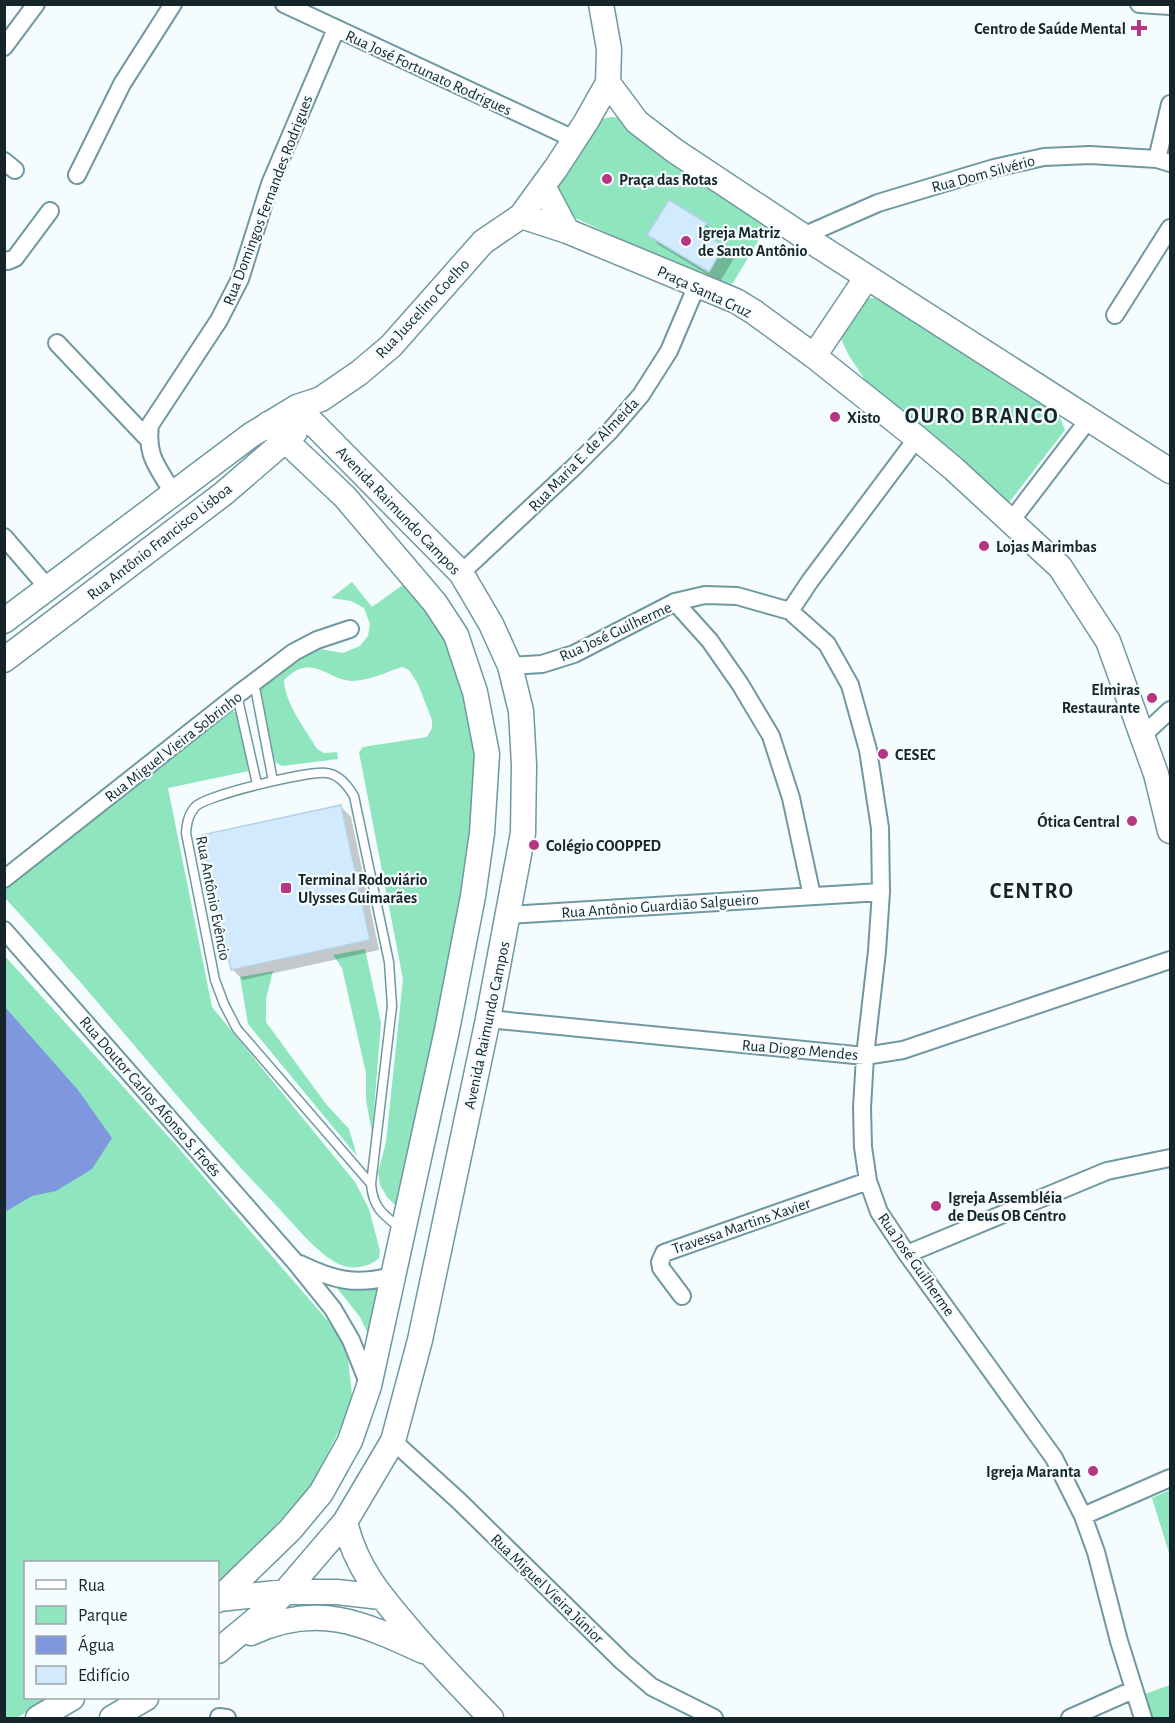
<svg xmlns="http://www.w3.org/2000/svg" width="1175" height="1723" viewBox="0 0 1175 1723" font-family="'Alegreya Sans',sans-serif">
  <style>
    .green { fill: #8fe5bd }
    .water { fill: #7f97df }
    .shadow { fill: #0003 }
    .building { fill: #d2eafd; stroke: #b4d1e9; stroke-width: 1.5 }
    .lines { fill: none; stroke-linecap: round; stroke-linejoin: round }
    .lane-casing { stroke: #7098a2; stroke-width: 11 }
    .street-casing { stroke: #7098a2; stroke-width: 20 }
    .secondary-casing { stroke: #7098a2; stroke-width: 27 }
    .lane { stroke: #fff; stroke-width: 8 }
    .street { stroke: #fff; stroke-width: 16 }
    .secondary { stroke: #fff; stroke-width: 24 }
    .poi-dot { fill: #b73681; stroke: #f4fcfe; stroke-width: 2 }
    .labels { text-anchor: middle; stroke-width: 4.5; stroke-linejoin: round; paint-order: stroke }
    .poi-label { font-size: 16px; font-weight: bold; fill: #152529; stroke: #f4fcfe; text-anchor: start }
    .street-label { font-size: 16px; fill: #152529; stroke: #f4fcfe }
    .district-label { font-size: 22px; font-weight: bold; letter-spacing: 1.5px; fill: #152529; stroke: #f4fcfe }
  </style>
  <rect width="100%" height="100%" fill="#f4fcfe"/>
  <path class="green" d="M610,117L622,118L625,128L768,224L733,283L717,288L702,278L571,216L559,192L558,182L596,121Z
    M868,298H887L1057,410L1065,430L1008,504L865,380L848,354L838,332L852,313Z
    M411,579L453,654L476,741L474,832L401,1204H394L387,1197L380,1185L378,1172L386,1142L403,979L359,752L363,747L427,737L432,728V720L418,684L409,670L402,667C387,672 367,681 352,681C324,679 313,652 284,680C285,704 305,728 317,749L324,753L337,752L338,759L282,766L275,762L258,687L308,647L343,653L360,646L368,636L370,624L364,608L351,601L331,598L352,582L372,607Z
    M224,710H232L238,715L249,771L168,788L212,1007L355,1182L369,1209L380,1251L379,1258C369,1267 354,1270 341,1265C318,1256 289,1218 271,1200C178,1103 97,996 5,898V882Z
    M365,949L381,1023L372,1133L366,1100V1073L342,968L333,955Z
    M4,955L176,1145L328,1321L347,1350L353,1404L309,1489L225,1580L218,1585V1562H26V1698H52L16,1718H4Z
    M273,971L266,999V1022L326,1104L349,1129L357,1156L248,1024L240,977Z
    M387,1279L375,1349L360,1317L333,1283Z
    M1170,1490V1556L1152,1498Z
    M1170,1685V1718H1151L1145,1694Z"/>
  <path class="water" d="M5,1007L78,1090L112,1138L92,1169L56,1191L32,1196L5,1212Z"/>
  <path class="shadow" d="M669,202L706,224L717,235L713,241L723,248L734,258L720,282L659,245L649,235Z
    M340,806L351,817L379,950L243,980L233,970Z"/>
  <path class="building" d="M669,200L707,223L701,233L724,246L709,272L647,235Z
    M341,805L370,940L231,970L202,835Z"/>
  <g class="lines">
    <g class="lane-casing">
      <path id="lane" d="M254,682L273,781
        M237,695L257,784
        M371,1184L237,1029L224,1004L215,980L186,833C187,823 188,815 195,807C206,795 308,771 326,773C339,774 348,786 354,796L389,962L392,1006L371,1184C373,1207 382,1214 399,1227"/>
    </g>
    <g class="street-casing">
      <path id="street" d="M284,4L574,139
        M1139,4L1170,6
        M4,47L36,4
        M1157,159L1170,104
        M4,161L15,170
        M77,175L122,84L173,4
        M803,236L878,203L994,168L1044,157L1090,155L1157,159L1170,163
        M4,260L8,261L15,258L50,211
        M1115,315L1170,228
        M57,343L148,439
        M173,493C158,467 146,457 150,425L219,320L240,279L270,184L336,29
        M1011,521L1089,419
        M4,537L48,588
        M461,573L573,468L610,431L641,395L669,351L697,285
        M675,602L710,641L740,684L771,736L791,798L812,896
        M790,611L810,581L917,438
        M510,666L542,664L574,654L675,602L705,595L737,596L790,611L827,644L850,685L868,750L880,828L881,892L877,951L865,1056L862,1108L863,1147L868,1181L879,1212L907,1254L1054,1458L1083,1516L1096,1552L1119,1641L1143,1718
        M1142,736L1170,710
        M4,879L237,695L294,652L317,640L350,629
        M508,915L881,892
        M4,930L296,1263L333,1309L351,1340L369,1385
        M488,1019L865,1056L903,1050L1170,960
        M907,1254L1107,1171L1170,1158
        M300,1264C333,1280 356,1286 392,1276
        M682,1296L661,1268L660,1262L664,1253L868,1181
        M393,1441L459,1501L623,1662L652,1687L714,1718
        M1083,1516L1170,1478
        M219,1717L227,1718
        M1070,1718L1133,1690"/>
    </g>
    <g class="secondary-casing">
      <path id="secondary" d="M608,83L637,122L675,151L803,236L1170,471
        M543,186L567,231
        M521,216L567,231L736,301L754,312L814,356L917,438L954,469L1060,567L1108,641L1156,774L1170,831
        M814,356L867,277
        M4,621L251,435L297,407L321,399L359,373L391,346L483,242L521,216L556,168L586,122L608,83L609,49L601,4
        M4,660L223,494L295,432
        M345,1522C356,1569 382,1598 413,1634C438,1663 465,1691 491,1718
        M219,1599L285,1592H337L381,1597
        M218,1600L290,1530L321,1493L350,1441L369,1386L447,1030L473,896L482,833L487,754L475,692L456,635L435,603L345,497L268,424
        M251,1633C317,1602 362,1623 423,1651
        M218,1651L265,1612L285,1592L345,1522L393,1441L420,1340L488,1019L523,833L524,765L521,711L510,666L491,624L461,573L297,407
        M38,1718L72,1698
        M112,1718L146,1698"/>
    </g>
    <use href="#lane" class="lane"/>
    <use href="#street" class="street"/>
    <use href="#secondary" class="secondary"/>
  </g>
  <g class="poi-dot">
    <path d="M1136 19h6v6h6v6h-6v6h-6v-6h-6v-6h6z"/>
    <circle cx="607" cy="179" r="6"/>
    <circle cx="686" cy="241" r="6"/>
    <circle cx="835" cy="417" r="6"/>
    <circle cx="984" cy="546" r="6"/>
    <circle cx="1152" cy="698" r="6"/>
    <circle cx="883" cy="754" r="6"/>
    <circle cx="1132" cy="821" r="6"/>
    <circle cx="534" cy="845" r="6"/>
    <rect x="280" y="882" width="12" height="12" rx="3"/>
    <circle cx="936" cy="1206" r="6"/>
    <circle cx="1093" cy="1471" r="6"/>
  </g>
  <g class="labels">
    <g class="poi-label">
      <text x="1126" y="34" text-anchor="end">Centro de Saúde Mental</text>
      <text x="619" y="185">Praça das Rotas</text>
      <text x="698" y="238">Igreja Matriz<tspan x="698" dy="18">de Santo Antônio</tspan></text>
      <text x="847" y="423">Xisto</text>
      <text x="996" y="552">Lojas Marimbas</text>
      <text x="1140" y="695" text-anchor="end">Elmiras<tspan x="1140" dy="18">Restaurante</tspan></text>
      <text x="895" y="760">CESEC</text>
      <text x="1120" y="827" text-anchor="end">Ótica Central</text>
      <text x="546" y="851">Colégio COOPPED</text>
      <text x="298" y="885">Terminal Rodoviário<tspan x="298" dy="18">Ulysses Guimarães</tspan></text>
      <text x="948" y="1203">Igreja Assembléia<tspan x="948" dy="18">de Deus OB Centro</tspan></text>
      <text x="1081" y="1477" text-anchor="end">Igreja Maranta</text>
    </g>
    <g class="street-label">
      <text transform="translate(429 72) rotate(25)" y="6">Rua José Fortunato Rodrigues</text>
      <text transform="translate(983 173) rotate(-15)" y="6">Rua Dom Silvério</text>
      <text transform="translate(267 200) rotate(-69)" y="6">Rua Domingos Fernandes Rodrigues</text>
      <text transform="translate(705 291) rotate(25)" y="6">Praça Santa Cruz</text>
      <text transform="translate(422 308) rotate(-47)" y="6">Rua Juscelino Coelho</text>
      <text transform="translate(583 454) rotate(-46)" y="6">Rua Maria E. de Almeida</text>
      <text transform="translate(399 510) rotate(46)" y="6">Avenida Raimundo Campos</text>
      <text transform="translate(159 541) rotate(-38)" y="6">Rua Antônio Francisco Lisboa</text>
      <text transform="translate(615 631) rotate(-25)" y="6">Rua José Guilherme</text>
      <text transform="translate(173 746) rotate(-38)" y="6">Rua Miguel Vieira Sobrinho</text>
      <text transform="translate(214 898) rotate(79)" y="6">Rua Antônio Evêncio</text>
      <text transform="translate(660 905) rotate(-4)" y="6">Rua Antônio Guardião Salgueiro</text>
      <text transform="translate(486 1025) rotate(-78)" y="6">Avenida Raimundo Campos</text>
      <text transform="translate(800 1049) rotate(5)" y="6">Rua Diogo Mendes</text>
      <text transform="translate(151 1096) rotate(49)" y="6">Rua Doutor Carlos Afonso S. Froés</text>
      <text transform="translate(741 1225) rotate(-19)" y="6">Travessa Martins Xavier</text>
      <text transform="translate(917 1264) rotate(55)" y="6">Rua José Guilherme</text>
      <text transform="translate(548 1588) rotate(44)" y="6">Rua Miguel Vieira Júnior</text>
    </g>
    <g class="district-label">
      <text x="982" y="423">OURO BRANCO</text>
      <text x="1032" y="898">CENTRO</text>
    </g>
  </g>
  <rect width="1175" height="1723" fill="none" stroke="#152529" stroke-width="12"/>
  <rect x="24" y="1561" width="195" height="138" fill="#f4fcfe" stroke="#9ba6a9" stroke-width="1.5"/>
  <rect x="36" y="1580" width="30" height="9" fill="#ffffff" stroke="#9ba6a9" stroke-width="1.5"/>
  <text x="78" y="1591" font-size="18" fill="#152529">Rua</text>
  <rect x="36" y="1606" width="30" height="18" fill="#8fe5bd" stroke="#9ba6a9" stroke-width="1.5"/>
  <text x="78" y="1621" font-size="18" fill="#152529">Parque</text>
  <rect x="36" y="1636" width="30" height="18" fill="#7f97df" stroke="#9ba6a9" stroke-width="1.5"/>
  <text x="78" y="1651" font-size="18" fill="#152529">Água</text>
  <rect x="36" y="1666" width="30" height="18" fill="#d2eafd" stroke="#9ba6a9" stroke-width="1.5"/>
  <text x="78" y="1681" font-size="18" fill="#152529">Edifício</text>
</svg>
